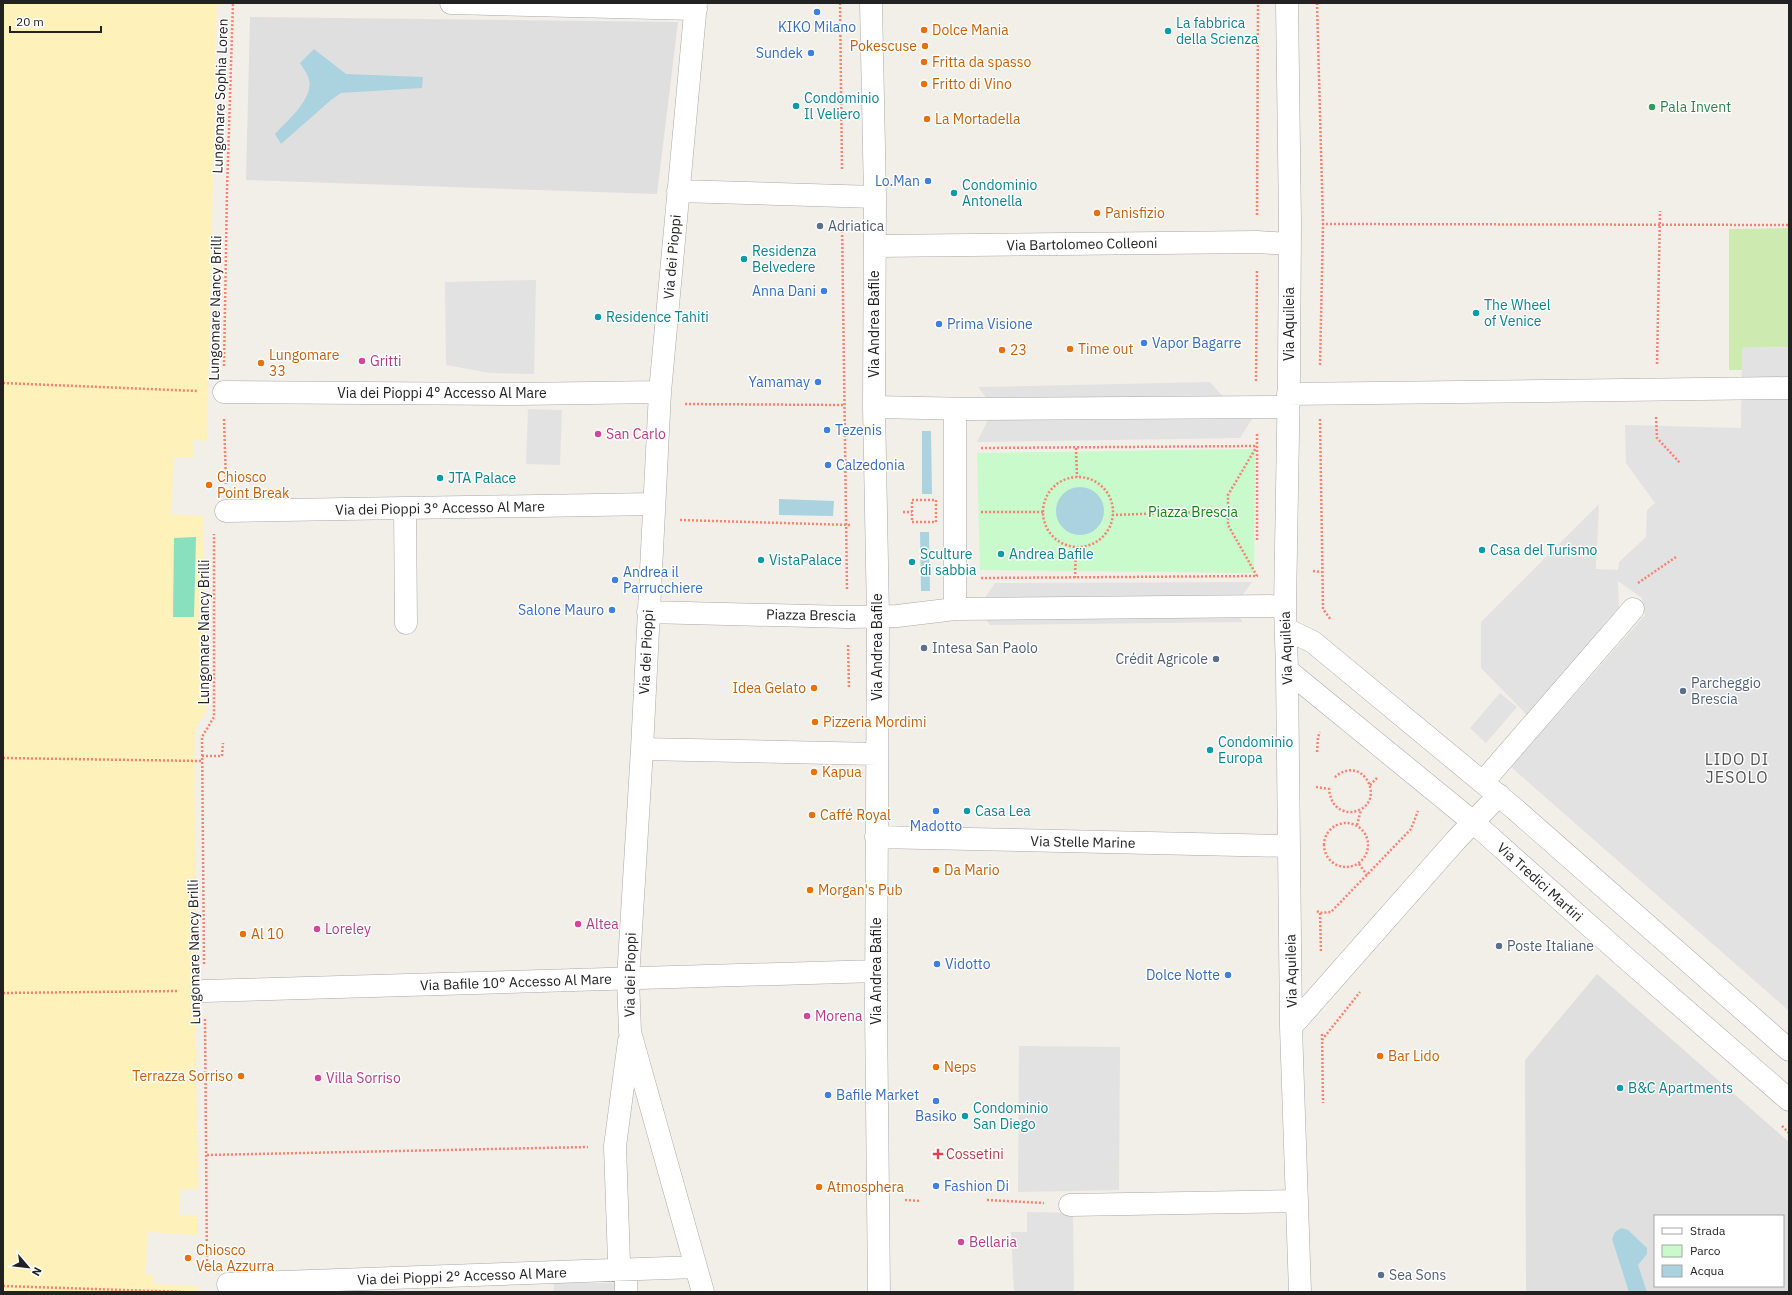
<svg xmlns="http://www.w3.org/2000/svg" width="1792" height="1295" viewBox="0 0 1792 1295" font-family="'IBM Plex Sans',sans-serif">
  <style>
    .residential { fill: #e0dfdf; fill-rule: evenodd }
    .grass { fill: #cdebb0 }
    .sand { fill: #fff1ba }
    .park { fill: #c8facc }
    .pitch { fill: #88e0be }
    .parking { fill: #e2e2e2 }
    .water { fill: #aad3df }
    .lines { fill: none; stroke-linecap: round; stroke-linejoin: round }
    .minor-casing { stroke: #a9a9a9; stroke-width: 23 }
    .path { stroke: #fa8072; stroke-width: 2.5; stroke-dasharray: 2 2; stroke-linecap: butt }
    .minor { stroke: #fff; stroke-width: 22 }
    .shop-dot { fill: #3f7fe0; stroke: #fff; stroke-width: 1.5 }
    .food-dot { fill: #e8710a; stroke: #fff; stroke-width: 1.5 }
    .culture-dot { fill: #0f9aa8; stroke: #fff; stroke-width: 1.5 }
    .leisure-dot { fill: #2e9e5b; stroke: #fff; stroke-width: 1.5 }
    .service-dot { fill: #5c6f8a; stroke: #fff; stroke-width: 1.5 }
    .hotel-dot { fill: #d1479c; stroke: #fff; stroke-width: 1.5 }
    .health-dot { fill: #e0444e; stroke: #fff; stroke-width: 1.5 }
    .labels { text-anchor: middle; stroke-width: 3; stroke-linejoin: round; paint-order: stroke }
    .culture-label { font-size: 14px; fill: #0d838f; stroke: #fff; text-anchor: start }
    .shop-label { font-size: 14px; fill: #366cbe; stroke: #fff; text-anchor: start }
    .food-label { font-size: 14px; fill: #c56008; stroke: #fff; text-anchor: start }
    .street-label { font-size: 14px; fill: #222; stroke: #fff }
    .leisure-label { font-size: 14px; fill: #27864d; stroke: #fff; text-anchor: start }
    .service-label { font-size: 14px; fill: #4e5e75; stroke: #fff; text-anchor: start }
    .hotel-label { font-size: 14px; fill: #b23c85; stroke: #fff; text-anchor: start }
    .park-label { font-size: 14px; fill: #0c8416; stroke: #fff }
    .health-label { font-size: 14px; fill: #be3a42; stroke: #fff; text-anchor: start }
    .quarter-label { font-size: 16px; letter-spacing: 1px; fill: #555; stroke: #fff }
  </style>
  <rect width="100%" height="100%" fill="#f2efe9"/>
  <path class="residential" d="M250,17L678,22L657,194L246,180Z
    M1597,974L1789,1142V1292H1526L1525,1060ZM1655,1216H1783V1286H1655Z"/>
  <path class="grass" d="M1789,228V347L1742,348V370H1729V229Z"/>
  <path class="sand" d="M3,3H217L207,441L193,440V457H174L171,514L203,516L206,712L195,728L196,1044L198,1189L179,1190V1215L198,1216V1235L148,1232L145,1274L153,1275V1284L198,1286V1292H3Z"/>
  <path class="park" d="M1255,449L1254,573L980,570L977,453Z"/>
  <path class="pitch" d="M196,537L194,617H173L174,538Z"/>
  <path class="parking" d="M536,280L534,374L490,373L446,365L445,282Z
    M1789,347V1011L1511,767L1645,615L1642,598L1618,581L1619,607L1527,715L1481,668V622L1599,504L1596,569L1618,570L1619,562L1646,537L1647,510L1655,503L1626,463L1625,425L1741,428L1742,348Z
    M1210,382L1227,401L991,404L978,387Z
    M528,409L562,410L560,465L526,464Z
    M1252,419L1240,438L977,442L988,420Z
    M1252,582L1239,600L984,599L995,583Z
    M1234,611L1243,622L990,625L982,614Z
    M1500,693L1517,707L1486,743L1470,728Z
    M1019,1046L1120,1047L1119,1190L1018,1192Z
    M1027,1212L1073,1213L1074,1292H1014L1011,1232H1027Z
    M554,1283H616V1292H554Z"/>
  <path class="water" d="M314,49L346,74L423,77L422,88L341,93L331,100L281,144L275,134C286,122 314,98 309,80C308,74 303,68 300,63Z
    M922,431H931L932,494H922Z
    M1056 511a24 24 0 1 1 48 0a24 24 0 1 1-48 0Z
    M779,499L834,501L833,516L779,515Z
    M920,532H929L930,591H921Z
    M1621,1228L1628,1230L1647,1248V1254L1638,1265L1647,1292H1629L1612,1239L1615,1232Z"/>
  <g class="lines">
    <g class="minor-casing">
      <path id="minor" d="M451,3L696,9
        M696,3L660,392L642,749L628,979L630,1032L703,1292
        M871,3L875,197L874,407L878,616L876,1008L879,1292
        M1287,3L1290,223L1289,376L1285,606L1287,670L1291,1027L1300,1292
        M678,191L875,197
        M875,246L1257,242L1289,244
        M224,392L518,394L660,392
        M1288,394L1789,388
        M874,407L973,409L1288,407
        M955,409V609
        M405,508L406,623
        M226,511L653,504
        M648,612L848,617L897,616L955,609L1285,606
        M1286,629L1313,642L1516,810L1789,1050
        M1287,670L1473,822L1628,960L1789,1100
        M642,749L877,754
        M1483,782L1633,609
        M876,837L1289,846
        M204,991L876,971
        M1291,1027L1456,840L1499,795
        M1070,1205L1297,1201
        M619,1262L615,1146L629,1041
        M228,1284L696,1267
        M626,1292V1270"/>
    </g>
    <path class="path" d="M840,3L842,170
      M1317,3L1323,224L1320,366
      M1257,215L1258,3
      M842,223L847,590
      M1322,224L1789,225
      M1657,364L1660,211
      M224,366L227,190L233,3
      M1256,381L1257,270
      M3,383L198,391
      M685,404L844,405
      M1656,417L1657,438L1680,463
      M224,419L226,484
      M1320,419L1323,609L1331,620
      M1257,434V541
      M981,448L1256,446
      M1076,448L1077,477
      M1043 512a35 35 0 1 1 70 0a35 35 0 1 1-70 0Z
      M912,500H936V522H912Z
      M903,512H912
      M981,512H1043
      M1112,515L1228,511
      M680,520L851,525
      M1313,571L1322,572
      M981,578L1257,576L1228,525V495L1257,446
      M1075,578L1076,547
      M1638,583L1676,557
      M848,645L849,688
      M1317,752L1318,737L1320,732
      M202,756H222L223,743
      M3,758L201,761
      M1370,785L1377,778
      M1316,787L1329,789C1330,799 1334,808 1344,811C1349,813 1354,812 1359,810C1386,799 1362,752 1334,778
      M1324 845a22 22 0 1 1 44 0a22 22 0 1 1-44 0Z
      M1357,825L1361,810
      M1359,864L1367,875
      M1317,911L1320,913L1331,912L1411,829L1418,811
      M1320,913L1321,953
      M204,964L202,737L214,717V534
      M3,993L178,991
      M205,1019L207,1268
      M1322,1034L1323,1103
      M1322,1040L1360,992
      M1782,1126L1789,1133
      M207,1155L588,1147
      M905,1200L921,1201
      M987,1200L1044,1203
      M3,1286L184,1292"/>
    <use href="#minor" class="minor"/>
  </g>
  <g class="shop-dot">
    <circle cx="817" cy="12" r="4"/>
    <circle cx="811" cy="53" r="4"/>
    <circle cx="928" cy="181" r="4"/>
    <circle cx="824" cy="291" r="4"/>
    <circle cx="939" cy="324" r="4"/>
    <circle cx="1144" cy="343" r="4"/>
    <circle cx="818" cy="382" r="4"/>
    <circle cx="827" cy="430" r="4"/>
    <circle cx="828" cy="465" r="4"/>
    <circle cx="615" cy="580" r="4"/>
    <circle cx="612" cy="610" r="4"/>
    <circle cx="936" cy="811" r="4"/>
    <circle cx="937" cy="964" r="4"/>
    <circle cx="1228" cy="975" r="4"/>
    <circle cx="828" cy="1095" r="4"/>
    <circle cx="936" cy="1101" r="4"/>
    <circle cx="936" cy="1186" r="4"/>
  </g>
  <g class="food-dot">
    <circle cx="924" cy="30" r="4"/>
    <circle cx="925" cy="46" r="4"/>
    <circle cx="924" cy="62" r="4"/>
    <circle cx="924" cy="84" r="4"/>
    <circle cx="927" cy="119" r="4"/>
    <circle cx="1097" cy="213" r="4"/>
    <circle cx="1070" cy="349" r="4"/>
    <circle cx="1002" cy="350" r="4"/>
    <circle cx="261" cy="363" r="4"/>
    <circle cx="209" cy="485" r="4"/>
    <circle cx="814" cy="688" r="4"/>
    <circle cx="815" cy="722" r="4"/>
    <circle cx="814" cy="772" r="4"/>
    <circle cx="812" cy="815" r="4"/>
    <circle cx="936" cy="870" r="4"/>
    <circle cx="810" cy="890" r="4"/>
    <circle cx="243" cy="934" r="4"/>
    <circle cx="1380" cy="1056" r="4"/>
    <circle cx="936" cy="1067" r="4"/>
    <circle cx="241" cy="1076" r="4"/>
    <circle cx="819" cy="1187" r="4"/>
    <circle cx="188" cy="1258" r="4"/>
  </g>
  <g class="culture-dot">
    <circle cx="1168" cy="31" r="4"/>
    <circle cx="796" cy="106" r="4"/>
    <circle cx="954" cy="193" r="4"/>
    <circle cx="744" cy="259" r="4"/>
    <circle cx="1476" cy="313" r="4"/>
    <circle cx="598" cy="317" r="4"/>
    <circle cx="440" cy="478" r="4"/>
    <circle cx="1482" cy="550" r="4"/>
    <circle cx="1001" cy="554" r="4"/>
    <circle cx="761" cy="560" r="4"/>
    <circle cx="912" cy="562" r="4"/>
    <circle cx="1210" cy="750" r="4"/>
    <circle cx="967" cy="811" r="4"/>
    <circle cx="1620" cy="1088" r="4"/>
    <circle cx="965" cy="1116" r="4"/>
  </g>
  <circle class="leisure-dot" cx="1652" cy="107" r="4"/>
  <g class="service-dot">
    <circle cx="820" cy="226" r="4"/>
    <circle cx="924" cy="648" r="4"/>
    <circle cx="1216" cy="659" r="4"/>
    <circle cx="1683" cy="691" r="4"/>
    <circle cx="1499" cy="946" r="4"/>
    <circle cx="1381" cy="1275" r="4"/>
  </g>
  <g class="hotel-dot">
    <circle cx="362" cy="361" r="4"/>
    <circle cx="598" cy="434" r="4"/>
    <circle cx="578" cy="924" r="4"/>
    <circle cx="317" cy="929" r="4"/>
    <circle cx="807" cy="1016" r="4"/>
    <circle cx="318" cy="1078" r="4"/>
    <circle cx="961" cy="1242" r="4"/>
  </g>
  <path class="health-dot" d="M936 1148h4v4h4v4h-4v4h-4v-4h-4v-4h4z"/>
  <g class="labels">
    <g class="culture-label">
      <text x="1176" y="28">La fabbrica<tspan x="1176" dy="16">della Scienza</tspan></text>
      <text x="804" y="103">Condominio<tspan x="804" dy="16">Il Veliero</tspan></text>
      <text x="962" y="190">Condominio<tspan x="962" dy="16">Antonella</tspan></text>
      <text x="752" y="256">Residenza<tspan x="752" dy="16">Belvedere</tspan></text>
      <text x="1484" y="310">The Wheel<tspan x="1484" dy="16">of Venice</tspan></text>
      <text x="606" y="322">Residence Tahiti</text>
      <text x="448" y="483">JTA Palace</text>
      <text x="1490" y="555">Casa del Turismo</text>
      <text x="920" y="559">Sculture<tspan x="920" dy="16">di sabbia</tspan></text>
      <text x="1009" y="559">Andrea Bafile</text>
      <text x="769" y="565">VistaPalace</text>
      <text x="1218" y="747">Condominio<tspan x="1218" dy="16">Europa</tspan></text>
      <text x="975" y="816">Casa Lea</text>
      <text x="1628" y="1093">B&amp;C Apartments</text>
      <text x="973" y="1113">Condominio<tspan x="973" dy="16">San Diego</tspan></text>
    </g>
    <g class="shop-label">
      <text x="817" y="32" text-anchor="middle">KIKO Milano</text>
      <text x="803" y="58" text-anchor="end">Sundek</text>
      <text x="920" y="186" text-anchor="end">Lo.Man</text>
      <text x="816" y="296" text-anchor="end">Anna Dani</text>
      <text x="947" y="329">Prima Visione</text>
      <text x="1152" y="348">Vapor Bagarre</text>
      <text x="810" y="387" text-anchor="end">Yamamay</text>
      <text x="835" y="435">Tezenis</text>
      <text x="836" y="470">Calzedonia</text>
      <text x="623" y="577">Andrea il<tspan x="623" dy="16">Parrucchiere</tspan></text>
      <text x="604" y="615" text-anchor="end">Salone Mauro</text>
      <text x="936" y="831" text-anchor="middle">Madotto</text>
      <text x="945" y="969">Vidotto</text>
      <text x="1220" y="980" text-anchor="end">Dolce Notte</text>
      <text x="836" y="1100">Bafile Market</text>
      <text x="936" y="1121" text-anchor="middle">Basiko</text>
      <text x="944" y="1191">Fashion Di</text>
    </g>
    <g class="food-label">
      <text x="932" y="35">Dolce Mania</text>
      <text x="917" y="51" text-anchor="end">Pokescuse</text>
      <text x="932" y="67">Fritta da spasso</text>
      <text x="932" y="89">Fritto di Vino</text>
      <text x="935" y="124">La Mortadella</text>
      <text x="1105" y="218">Panisfizio</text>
      <text x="1078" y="354">Time out</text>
      <text x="1010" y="355">23</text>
      <text x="269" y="360">Lungomare<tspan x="269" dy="16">33</tspan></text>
      <text x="217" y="482">Chiosco<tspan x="217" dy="16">Point Break</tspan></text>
      <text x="806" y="693" text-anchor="end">Idea Gelato</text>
      <text x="823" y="727">Pizzeria Mordimi</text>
      <text x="822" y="777">Kapua</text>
      <text x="820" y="820">Caffé Royal</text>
      <text x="944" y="875">Da Mario</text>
      <text x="818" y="895">Morgan's Pub</text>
      <text x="251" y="939">Al 10</text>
      <text x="1388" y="1061">Bar Lido</text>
      <text x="944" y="1072">Neps</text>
      <text x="233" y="1081" text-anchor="end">Terrazza Sorriso</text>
      <text x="827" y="1192">Atmosphera</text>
      <text x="196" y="1255">Chiosco<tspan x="196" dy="16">Vela Azzurra</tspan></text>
    </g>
    <g class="street-label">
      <text transform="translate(220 96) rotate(-88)" y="5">Lungomare Sophia Loren</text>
      <text transform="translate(1082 244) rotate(-1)" y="5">Via Bartolomeo Colleoni</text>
      <text transform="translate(672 257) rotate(-85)" y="5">Via dei Pioppi</text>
      <text transform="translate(215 308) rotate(-89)" y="5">Lungomare Nancy Brilli</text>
      <text transform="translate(874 324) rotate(-90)" y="5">Via Andrea Bafile</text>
      <text transform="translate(1289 324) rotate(-90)" y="5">Via Aquileia</text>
      <text x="442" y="398">Via dei Pioppi 4° Accesso Al Mare</text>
      <text transform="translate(440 508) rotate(-1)" y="5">Via dei Pioppi 3° Accesso Al Mare</text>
      <text transform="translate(811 615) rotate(1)" y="5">Piazza Brescia</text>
      <text transform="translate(204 632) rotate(-90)" y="5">Lungomare Nancy Brilli</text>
      <text transform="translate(877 647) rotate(-90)" y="5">Via Andrea Bafile</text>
      <text transform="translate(1286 648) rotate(-92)" y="5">Via Aquileia</text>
      <text transform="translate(646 652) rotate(-87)" y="5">Via dei Pioppi</text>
      <text transform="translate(1083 842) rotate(1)" y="5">Via Stelle Marine</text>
      <text transform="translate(1540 882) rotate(42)" y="5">Via Tredici Martiri</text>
      <text transform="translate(194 952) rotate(-91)" y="5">Lungomare Nancy Brilli</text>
      <text transform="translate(876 971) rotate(-90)" y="5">Via Andrea Bafile</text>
      <text transform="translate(1291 971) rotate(-91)" y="5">Via Aquileia</text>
      <text transform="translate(630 975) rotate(-89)" y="5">Via dei Pioppi</text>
      <text transform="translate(516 982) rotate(-2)" y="5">Via Bafile 10° Accesso Al Mare</text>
      <text transform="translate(462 1276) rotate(-2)" y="5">Via dei Pioppi 2° Accesso Al Mare</text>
    </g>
    <g class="leisure-label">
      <text x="1660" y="112">Pala Invent</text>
    </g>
    <g class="service-label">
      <text x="828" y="231">Adriatica</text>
      <text x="932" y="653">Intesa San Paolo</text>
      <text x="1208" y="664" text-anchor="end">Crédit Agricole</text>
      <text x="1691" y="688">Parcheggio<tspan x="1691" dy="16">Brescia</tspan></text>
      <text x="1507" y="951">Poste Italiane</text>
      <text x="1389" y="1280">Sea Sons</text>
    </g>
    <g class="hotel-label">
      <text x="370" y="366">Gritti</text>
      <text x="606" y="439">San Carlo</text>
      <text x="586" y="929">Altea</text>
      <text x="325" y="934">Loreley</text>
      <text x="815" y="1021">Morena</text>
      <text x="326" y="1083">Villa Sorriso</text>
      <text x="969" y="1247">Bellaria</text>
    </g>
    <g class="park-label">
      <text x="1193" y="517">Piazza Brescia</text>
    </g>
    <g class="health-label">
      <text x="946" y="1159">Cossetini</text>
    </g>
    <g class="quarter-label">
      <text x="1737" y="765">LIDO DI<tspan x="1737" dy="18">JESOLO</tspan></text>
    </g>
  </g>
  <rect width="1792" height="1295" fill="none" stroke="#222222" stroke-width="8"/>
  <rect x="1654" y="1215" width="130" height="72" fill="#ffffff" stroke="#a7a7a7"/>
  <rect x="1662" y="1228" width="20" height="6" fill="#ffffff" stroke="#a7a7a7"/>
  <text x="1690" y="1235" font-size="12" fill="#222222">Strada</text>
  <rect x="1662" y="1245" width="20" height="12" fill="#c8facc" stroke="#a7a7a7"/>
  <text x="1690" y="1255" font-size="12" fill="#222222">Parco</text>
  <rect x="1662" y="1265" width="20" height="12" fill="#aad3df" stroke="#a7a7a7"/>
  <text x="1690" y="1275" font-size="12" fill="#222222">Acqua</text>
  <g transform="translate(28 1267) rotate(118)" stroke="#ffffff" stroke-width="3" paint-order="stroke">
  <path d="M0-3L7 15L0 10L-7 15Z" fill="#222222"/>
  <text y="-6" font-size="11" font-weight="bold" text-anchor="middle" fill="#222222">N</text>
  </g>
  <path d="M10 26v6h91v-6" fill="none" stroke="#222222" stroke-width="2"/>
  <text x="16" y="26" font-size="12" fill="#222222" stroke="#ffffff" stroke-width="3" paint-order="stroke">20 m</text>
</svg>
